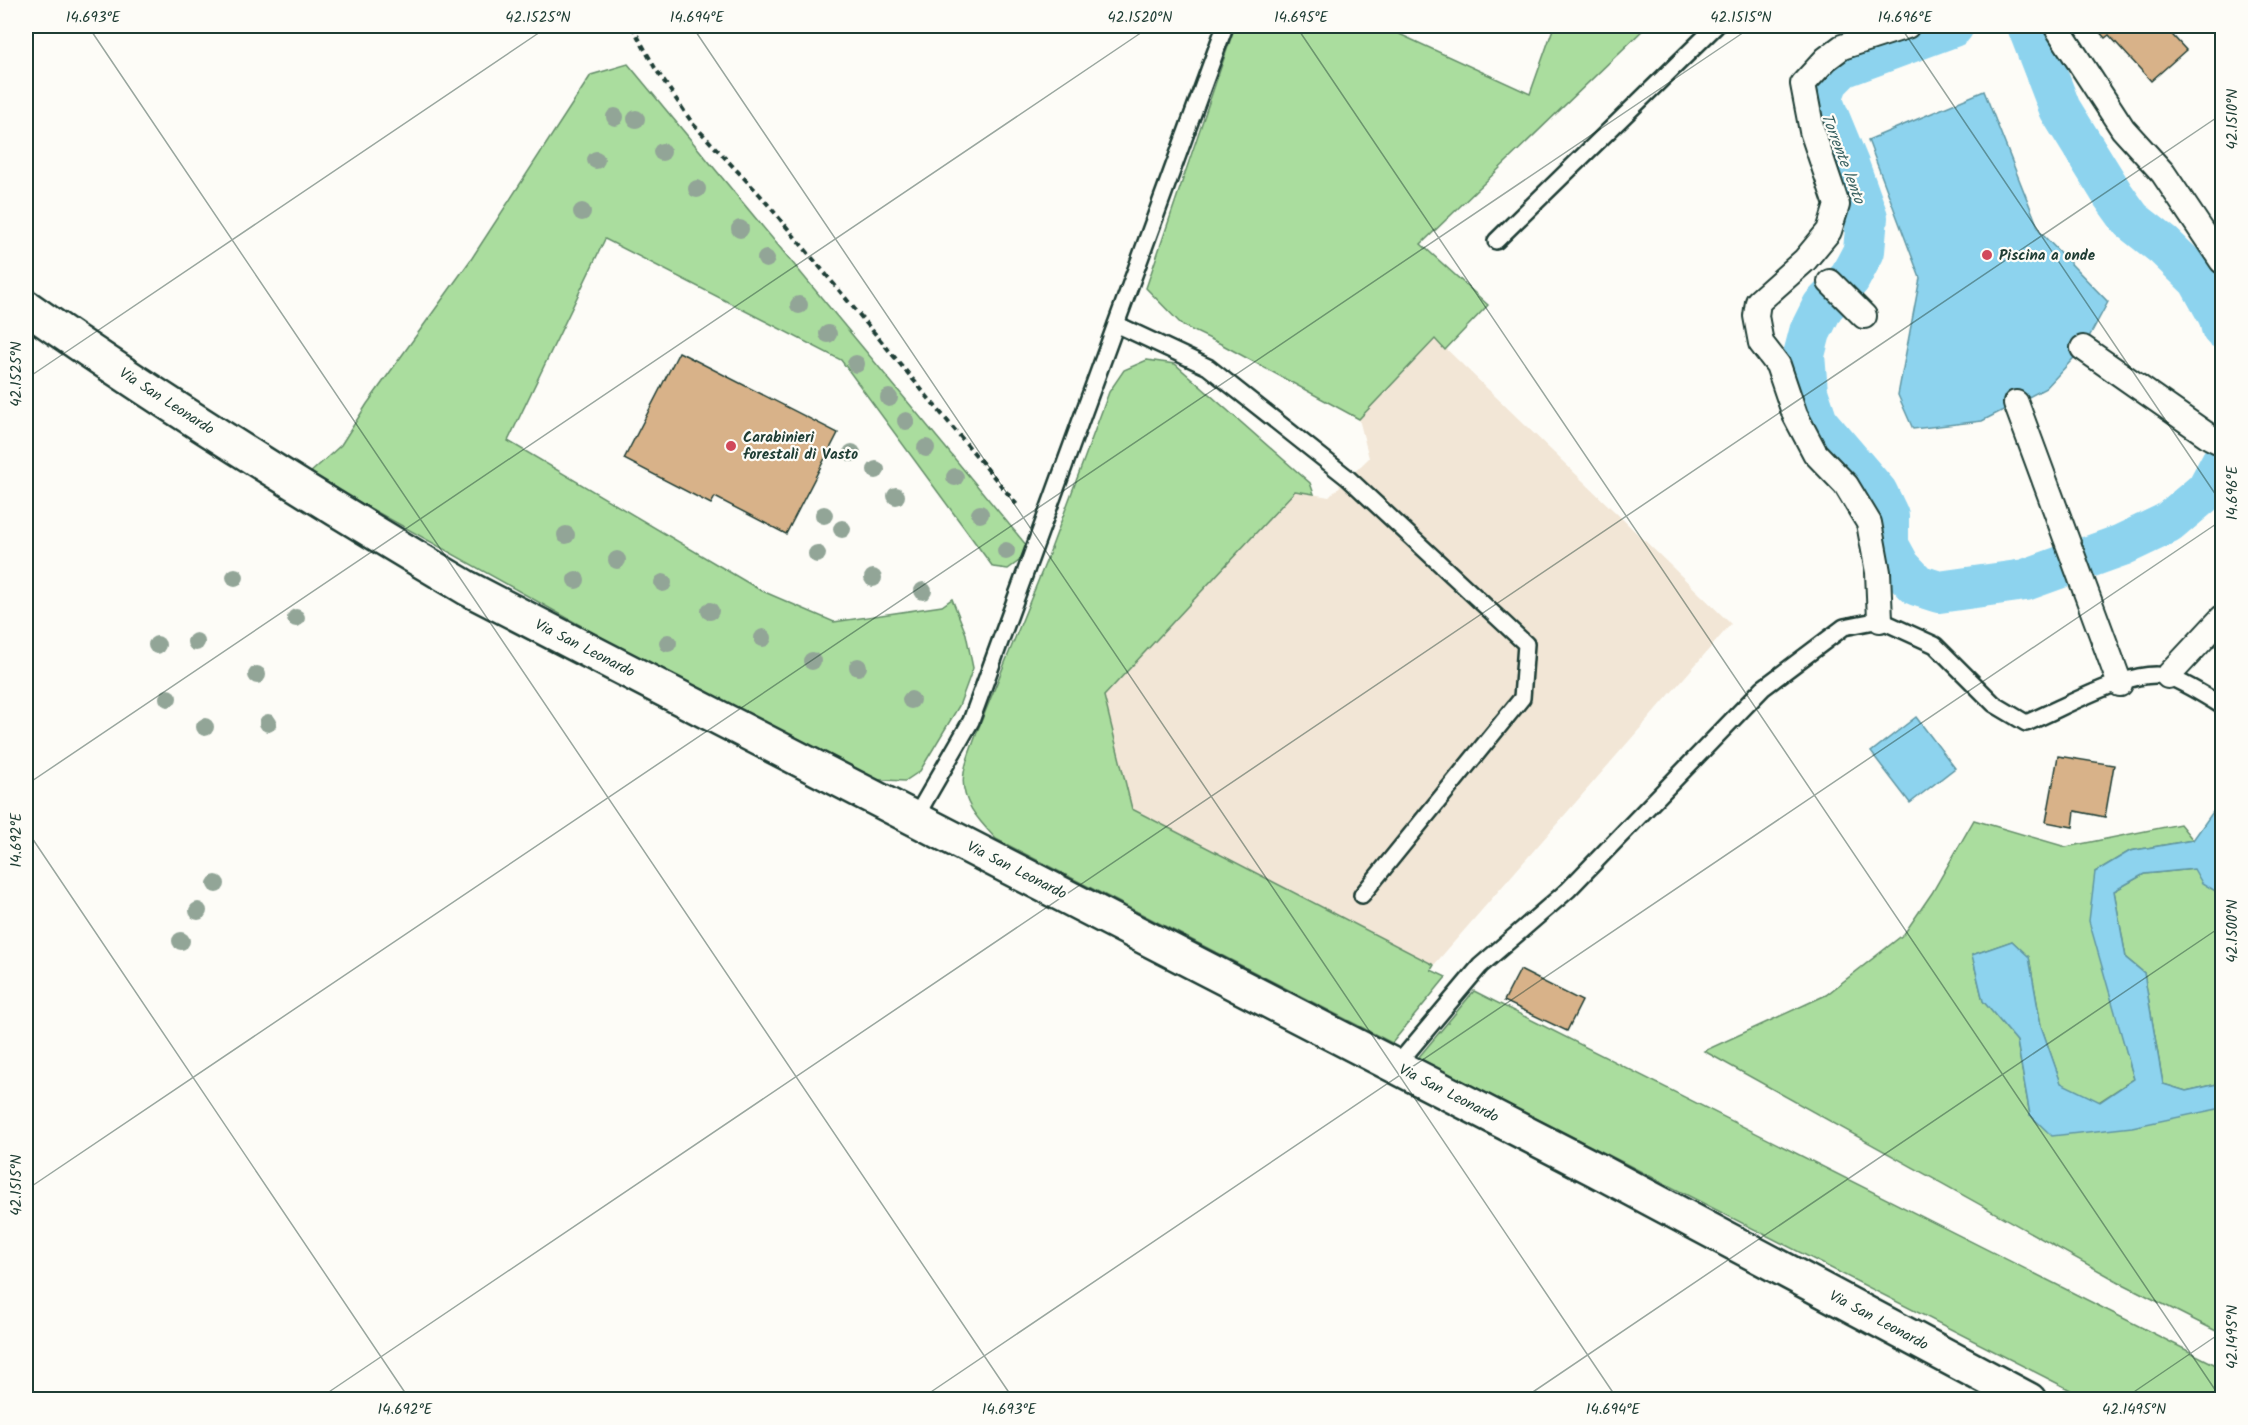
<svg xmlns="http://www.w3.org/2000/svg" width="2248" height="1425" viewBox="0 0 2248 1425" font-family="Kalam,sans-serif">
  <style>
    .built { fill: #f2e6d6 }
    .green { fill: #aadd9e; stroke: #648d69; stroke-width: 1.5 }
    .water { fill: #8dd3ee; stroke: #6197a4; stroke-width: 1.5 }
    .lines { fill: none; stroke-linecap: round; stroke-linejoin: round }
    .canal { stroke: #8dd3ee; stroke-width: 42 }
    .building { fill: #d8b289; stroke: #1f3d34; stroke-width: 1.5 }
    .service-casing { stroke: #1f3d34; stroke-width: 20 }
    .pedestrian-casing { stroke: #1f3d34; stroke-width: 28 }
    .tertiary-casing { stroke: #1f3d34; stroke-width: 38 }
    .path { stroke: #1f3d34; stroke-width: 4; stroke-dasharray: 6 4.5; stroke-linecap: butt }
    .service { stroke: #fdfcf7; stroke-width: 15 }
    .pedestrian { stroke: #fdfcf7; stroke-width: 24 }
    .tertiary { stroke: #fdfcf7; stroke-width: 33 }
    .tree { fill: #92a597 }
    .ticks { fill: none; stroke: #1f3d34; stroke-width: 1.5; stroke-opacity: 0.45 }
    .poi-dot { fill: #d1495b; stroke: #fdfcf7; stroke-width: 2 }
    .labels { text-anchor: middle; stroke-width: 4.5; stroke-linejoin: round; paint-order: stroke }
    .poi-label { font-size: 15px; font-weight: bold; fill: #1f3d34; stroke: #fdfcf7; text-anchor: start }
    .street-label { font-size: 15px; fill: #1f3d34; stroke: #fdfcf7 }
    .water-label { font-size: 16px; font-style: italic; fill: #3a6262; stroke: #fdfcf7 }
    .neatline { fill: none; stroke: #1f3d34; stroke-width: 2 }
    .ticks-label { font-size: 15px; text-anchor: middle; fill: #1f3d34 }
  </style>
  <rect width="100%" height="100%" fill="#fdfcf7"/>
  <filter id="ink" filterUnits="userSpaceOnUse"><feTurbulence type="fractalNoise" baseFrequency=".0167" numOctaves="2"/><feDisplacementMap in="SourceGraphic" scale="12" xChannelSelector="R" yChannelSelector="G"/><feConvolveMatrix kernelMatrix="1 2 1 2 8 2 1 2 1" color-interpolation-filters="sRGB"/></filter>
  <g filter="url(#ink)">
    <path class="built" d="M1435,338L1731,624L1434,965L1132,809L1104,696L1295,491L1329,497L1369,458L1359,419Z"/>
    <path class="green" d="M1235,26H1382L1530,94L1554,26H1647L1421,244L1488,305L1445,350L1435,339L1359,419L1221,344L1183,326L1146,288Z
      M628,64L1027,546L1019,561L1008,569L993,567L841,360L605,239L508,441L760,590L834,622L942,606L952,599L966,634L973,668L959,706L920,771L905,781L864,779L700,692L309,474L341,445L367,404L472,258L591,75Z
      M1147,360L1175,364L1310,483L1314,494L1295,491L1104,696L1132,809L1434,965L1431,970L1446,977L1392,1043L996,839C979,821 959,800 964,773C966,759 973,745 977,732L1049,554L1109,392L1124,370Z
      M1974,820L2066,847L2180,824L2193,840L2130,851L2095,872L2115,1009L2134,1079L2099,1102L2061,1084L2041,1026L2029,957L2012,941L1972,955L1983,1001L2017,1041L2030,1115L2222,1108V1334L2121,1283L1704,1051L1826,995L1904,934L1932,893Z
      M2195,869L2203,883L2222,895V957L2217,963L2222,988V1083L2186,1091L2163,1084L2144,973L2126,958L2114,891L2144,874Z
      M1474,991L2222,1368V1399H2088L1418,1058Z"/>
    <path class="water" d="M1984,91L2040,232L2108,302L2083,348L2046,388L1982,421L1913,429L1898,395L1920,278L1868,140Z
      M1916,717L1955,768L1910,803L1871,752Z
      M2222,799V895L2202,883L2194,869L2144,874L2114,891L2126,958L2144,973L2163,1084L2186,1091L2222,1083V1108L2132,1127L2052,1136L2030,1115L2017,1041L1983,1001L1972,955L2012,941L2029,957L2041,1026L2061,1083L2100,1102L2134,1079L2089,921L2095,872L2130,851L2193,840Z"/>
    <g class="lines">
      <path class="canal" d="M1953,26L1842,67L1828,81L1821,99L1849,167L1867,217L1864,251L1849,279L1823,306L1810,332L1804,355L1807,392L1818,424L1877,493L1888,516V545L1900,567L1917,585L1939,592L2025,580L2122,545L2168,523L2207,490L2222,462
        M2028,26L2060,109L2113,195L2131,220L2164,246L2199,280L2219,316L2222,328"/>
    </g>
    <path class="building" d="M2094,26H2164L2186,50L2151,81L2109,35L2105,38Z
      M679,352L838,433L786,534L715,497L711,504L624,459Z
      M2058,756L2114,765L2105,817L2075,811L2073,827L2046,822Z
      M1520,970L1582,1001L1567,1031L1504,1001Z"/>
    <g class="lines">
      <g class="service-casing">
        <path id="service" d="M1496,241L1716,26
          M1116,324L1208,367L1348,478L1526,644L1522,698L1362,895
          M915,818L971,721L1225,26
          M1396,1066L1480,966L1568,890L1763,688L1844,627L1880,620L1935,645L1994,704L2026,723C2060,710 2135,665 2169,677C2187,684 2206,696 2222,706"/>
      </g>
      <g class="pedestrian-casing">
        <path id="pedestrian" d="M2056,26L2123,129L2163,173L2222,261
          M1830,282L1864,316
          M2083,348L2210,437L2222,443
          M2016,403L2120,684
          M1880,620L1878,572L1869,523L1846,485L1815,453L1795,415L1778,365L1761,343L1756,316L1758,302L1805,260L1829,231L1837,205L1812,131L1803,84L1826,59L1842,47L1907,26
          M2168,676L2222,618"/>
      </g>
      <g class="tertiary-casing">
        <path id="tertiary" d="M26,307C168,407 317,499 467,588L1597,1170L2029,1400"/>
      </g>
      <path class="path" d="M632,26L655,68L693,124L760,195L1018,506"/>
      <use href="#service" class="service"/>
      <use href="#pedestrian" class="pedestrian"/>
      <use href="#tertiary" class="tertiary"/>
    </g>
    <g class="tree">
      <circle cx="615" cy="117" r="9"/>
      <circle cx="636" cy="119" r="9"/>
      <circle cx="662" cy="152" r="9"/>
      <circle cx="596" cy="160" r="9"/>
      <circle cx="697" cy="189" r="9"/>
      <circle cx="582" cy="212" r="9"/>
      <circle cx="740" cy="229" r="9"/>
      <circle cx="766" cy="259" r="9"/>
      <circle cx="799" cy="305" r="9"/>
      <circle cx="828" cy="334" r="9"/>
      <circle cx="856" cy="364" r="9"/>
      <circle cx="889" cy="398" r="9"/>
      <circle cx="906" cy="421" r="9"/>
      <circle cx="926" cy="448" r="9"/>
      <circle cx="852" cy="453" r="9"/>
      <circle cx="876" cy="470" r="9"/>
      <circle cx="955" cy="477" r="9"/>
      <circle cx="896" cy="496" r="9"/>
      <circle cx="980" cy="514" r="9"/>
      <circle cx="824" cy="515" r="9"/>
      <circle cx="842" cy="529" r="9"/>
      <circle cx="566" cy="535" r="9"/>
      <circle cx="1006" cy="551" r="9"/>
      <circle cx="817" cy="554" r="9"/>
      <circle cx="617" cy="560" r="9"/>
      <circle cx="235" cy="577" r="9"/>
      <circle cx="873" cy="578" r="9"/>
      <circle cx="576" cy="580" r="9"/>
      <circle cx="663" cy="583" r="9"/>
      <circle cx="923" cy="591" r="9"/>
      <circle cx="710" cy="611" r="9"/>
      <circle cx="296" cy="618" r="9"/>
      <circle cx="763" cy="638" r="9"/>
      <circle cx="196" cy="642" r="9"/>
      <circle cx="668" cy="643" r="9"/>
      <circle cx="157" cy="645" r="9"/>
      <circle cx="812" cy="661" r="9"/>
      <circle cx="858" cy="667" r="9"/>
      <circle cx="257" cy="675" r="9"/>
      <circle cx="168" cy="698" r="9"/>
      <circle cx="911" cy="700" r="9"/>
      <circle cx="268" cy="723" r="9"/>
      <circle cx="205" cy="727" r="9"/>
      <circle cx="216" cy="884" r="9"/>
      <circle cx="198" cy="911" r="9"/>
      <circle cx="181" cy="941" r="9"/>
    </g>
  </g>
  <path class="ticks" d="M88,26L1014,1400M692,26L1618,1400M1296,26L2222,1400M1900,26L2222,504M26,379L549,26M26,785L1151,26M26,829L410,1400M26,1190L1753,26M317,1400L2222,114M919,1400L2222,520M1521,1400L2222,926M2122,1400L2222,1332"/>
  <g class="poi-dot">
    <circle cx="1987" cy="255" r="6"/>
    <circle cx="731" cy="446" r="6"/>
  </g>
  <g class="labels">
    <g class="poi-label">
      <text x="1999" y="260">Piscina a onde</text>
      <text x="743" y="442">Carabinieri<tspan x="743" dy="17">forestali di Vasto</tspan></text>
    </g>
    <g class="street-label">
      <text transform="translate(167 401) rotate(33)" y="5">Via San Leonardo</text>
      <text transform="translate(585 648) rotate(27)" y="5">Via San Leonardo</text>
      <text transform="translate(1017 870) rotate(27)" y="5">Via San Leonardo</text>
      <text transform="translate(1449 1093) rotate(27)" y="5">Via San Leonardo</text>
      <text transform="translate(1879 1320) rotate(28)" y="5">Via San Leonardo</text>
    </g>
    <g class="water-label">
      <text transform="translate(1844 158) rotate(69)" y="6">Torrente lento</text>
    </g>
  </g>
  <rect width="2248" height="1425" fill="none" stroke="#fdfcf7" stroke-width="66"/>
  <rect x="33" y="33" width="2182" height="1359" class="neatline"/>
  <g class="ticks-label">
    <text x="93" y="22">14.693°E</text>
    <text x="538" y="22">42.1525°N</text>
    <text x="697" y="22">14.694°E</text>
    <text x="1140" y="22">42.1520°N</text>
    <text x="1301" y="22">14.695°E</text>
    <text x="1741" y="22">42.1515°N</text>
    <text x="1905" y="22">14.696°E</text>
    <text transform="translate(2232 119) rotate(-90)" y="5">42.1510°N</text>
    <text transform="translate(16 374) rotate(-90)" y="5">42.1525°N</text>
    <text transform="translate(2232 493) rotate(-90)" y="5">14.696°E</text>
    <text transform="translate(16 840) rotate(-90)" y="5">14.692°E</text>
    <text transform="translate(2232 931) rotate(-90)" y="5">42.1500°N</text>
    <text transform="translate(16 1185) rotate(-90)" y="5">42.1515°N</text>
    <text transform="translate(2232 1337) rotate(-90)" y="5">42.1495°N</text>
    <text x="405" y="1414">14.692°E</text>
    <text x="1009" y="1414">14.693°E</text>
    <text x="1613" y="1414">14.694°E</text>
    <text x="2134" y="1414">42.1495°N</text>
  </g>
</svg>
